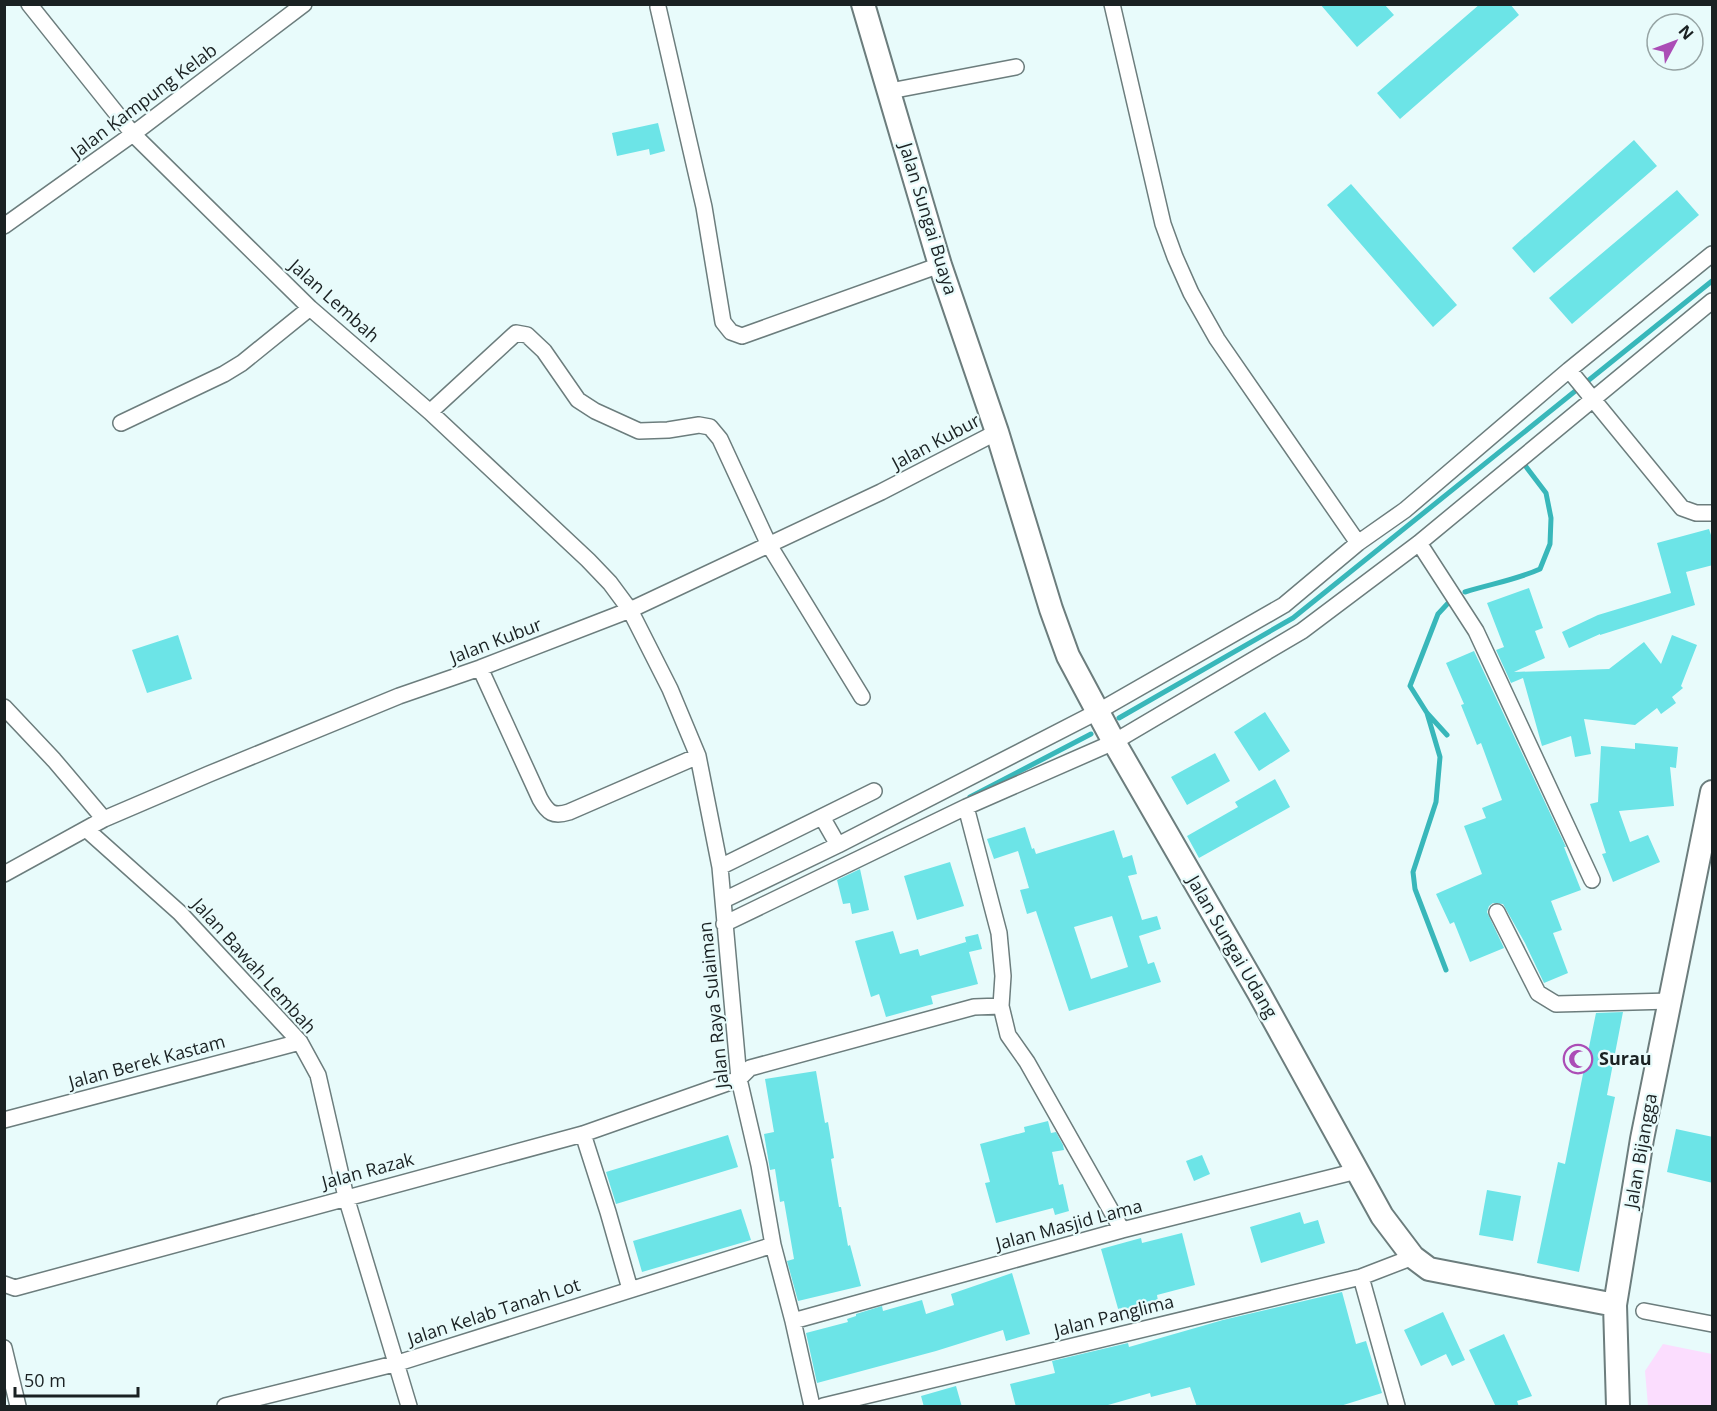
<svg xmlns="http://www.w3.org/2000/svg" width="1717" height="1411" viewBox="0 0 1717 1411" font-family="'Open Sans',sans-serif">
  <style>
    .green { fill: #fbddfe }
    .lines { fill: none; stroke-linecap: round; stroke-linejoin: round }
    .stream { stroke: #38b7ba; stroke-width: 5 }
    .building { fill: #6ce4e7; fill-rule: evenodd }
    .street-casing { stroke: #6c7d7d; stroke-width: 18 }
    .secondary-casing { stroke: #6c7d7d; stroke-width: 26 }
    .street { stroke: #fff; stroke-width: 15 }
    .secondary { stroke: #fff; stroke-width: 22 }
    .labels { text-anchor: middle; stroke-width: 4.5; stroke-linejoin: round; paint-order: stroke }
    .street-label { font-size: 18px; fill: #1a2122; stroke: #e8fbfb }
    .poi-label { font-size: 18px; font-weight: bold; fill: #1a2122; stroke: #e8fbfb; text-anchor: start }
  </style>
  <rect width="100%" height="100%" fill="#e8fbfb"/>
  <path class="green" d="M1663,1344L1712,1354V1406H1648L1645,1371Z"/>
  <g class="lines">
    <path class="stream" d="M1465,592C1490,584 1516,580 1540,569L1550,544L1551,518L1546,493L1524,464
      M1427,713L1440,757L1436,802L1413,872L1415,889L1446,970
      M1119,718L1293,618L1712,281
      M1447,735L1427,713L1410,686L1438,614L1450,601
      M970,797L1091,734"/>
  </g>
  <path class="building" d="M1320,4H1384L1394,15L1357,47Z
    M1480,4H1510L1519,15L1400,119L1377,93Z
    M658,123L665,151L650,155L649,149L617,156L612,133Z
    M1634,140L1657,166L1534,273L1512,248Z
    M1351,184L1457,305L1433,327L1327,205Z
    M1677,190L1699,215L1572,324L1549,298Z
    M1709,529L1713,541V565L1686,572L1695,605L1600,635V634L1569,648L1562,632L1598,615L1671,593L1657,543Z
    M1529,588L1543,628L1535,631L1545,658L1514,672L1609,669L1644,642L1661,664L1672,635L1697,645L1681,686L1683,688L1672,697L1676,703L1661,714L1657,708L1635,725L1584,719L1591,754L1575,757L1571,736L1542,746L1523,678L1511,683L1496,650L1504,647L1487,603Z
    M178,635L192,679L147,693L132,650Z
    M1474,651L1566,847H1564L1581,890L1551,901L1562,930L1553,933L1568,973L1544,983L1525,943L1503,904L1493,903L1489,906L1487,912L1504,948L1470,962L1454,922L1450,924L1436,894L1482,874L1464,826L1486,818L1482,808L1502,800L1481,743L1477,745L1461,705L1464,704L1446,663Z
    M1265,712L1290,751L1259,771L1234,732Z
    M1635,743L1678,747L1676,768L1670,767L1674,806L1619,811L1630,842L1648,835L1660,862L1613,882L1602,854L1606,853L1590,804L1598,802L1601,746L1635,749Z
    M1215,753L1230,781L1187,805L1171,777Z
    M1275,779L1290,807L1199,858L1187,836L1238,807L1235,802Z
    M1025,827L1032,849L1034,848L1036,854L1114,830L1123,858L1132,855L1137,874L1128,876L1142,920L1157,916L1161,929L1139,936L1148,964L1154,962L1161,982L1069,1011L1036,911L1027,914L1020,890L1029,888L1018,851L994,859L987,839ZM1112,916L1128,967L1091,979L1074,927Z
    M950,862L964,906L917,920L904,876Z
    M860,869L869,910L852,914L850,903L843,904L837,880Z
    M893,931L900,954L918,949L920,956L966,942L967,946L965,937L978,934L982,949L969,952L978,984L931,996L933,1004L886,1017L879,994L871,997L855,941Z
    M1623,1012L1607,1095L1615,1097L1579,1272L1537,1263L1558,1162L1565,1164L1584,1069L1570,1066L1573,1049L1588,1052L1596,1013Z
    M816,1071L825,1123L828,1122L834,1158L831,1159L839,1207H841L848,1246L850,1245L861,1286L798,1301L787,1261L794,1259L784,1201L780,1202L775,1169L770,1170L764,1134L774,1132L765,1079Z
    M1048,1121L1051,1133L1056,1132L1063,1145L1064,1150L1052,1152L1059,1185L1063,1184L1069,1211L1055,1215L1053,1208L996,1223L985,1183L990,1182L980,1144L1025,1132L1024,1127Z
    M1676,1129L1713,1137V1183L1667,1172Z
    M728,1135L738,1167L616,1204L606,1172Z
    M1202,1155L1210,1174L1194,1181L1186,1161Z
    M1487,1190L1521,1196L1513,1241L1479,1235Z
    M741,1209L751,1240L642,1272L633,1241Z
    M1300,1212L1304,1224L1318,1220L1325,1243L1261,1263L1250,1227Z
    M1182,1233L1195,1285L1157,1295L1158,1301L1119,1312L1101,1249L1141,1238L1142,1243Z
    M1012,1273L1030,1334L1006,1341L1003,1330L936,1351L817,1383L806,1333L848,1322L847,1319L856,1316V1314L882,1306L883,1311L922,1300L926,1314L954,1305L951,1294Z
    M1342,1292L1356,1344L1366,1341L1382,1393L1337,1407H1197L1190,1387L1151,1397L1150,1393L1101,1407H1016L1010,1384L1055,1373L1052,1361L1128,1343L1129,1347L1223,1320Z
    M1443,1312L1465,1360L1452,1366L1446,1354L1421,1366L1404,1330Z
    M1504,1334L1532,1396L1517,1401L1519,1407H1496L1469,1350Z
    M956,1386L962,1407H924L921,1396Z"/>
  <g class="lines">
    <g class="street-casing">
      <path id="street" d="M29,4L133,134L310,308L430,412L588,560L610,583L630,610L670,689L698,756L720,867L739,1079L759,1165L773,1245L793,1321L812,1406
        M1112,4L1163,224L1175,257L1191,293L1217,339L1358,543
        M658,7L704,207L723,322L731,332L742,336L940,265
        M890,91L1016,67
        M4,226L133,134L304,4
        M1569,370L1682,508L1696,513H1712
        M430,412L516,333L527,335L544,351L578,400L595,411L639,431L668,430L699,425L710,427L720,439L769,545L862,697
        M121,423L224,374L242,363L310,308
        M1419,543L1476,631L1592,880
        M480,668L540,799C548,813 553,817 569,812L698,756
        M4,707L54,760L104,819
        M966,807L999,933L1003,976L1001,1006L1008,1035L1027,1062L1122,1230
        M822,817L838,845
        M86,829L180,913L300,1042L318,1075L346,1197L409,1406
        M720,867L874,791
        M4,874L104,819L209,774L399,696L480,668L630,610L881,492L997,432
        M724,900L838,845L1097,712L1284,605L1358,543L1405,510L1569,370L1712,254
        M1497,912L1538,993L1556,1004L1671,1001
        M724,924L966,807L1114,742L1302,631L1419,543L1712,301
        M4,1120L300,1042
        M583,1134L608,1212L630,1289
        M1361,1277L1397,1406
        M4,1284L15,1288L583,1134L739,1079L750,1068L974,1007L1001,1006
        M1644,1311L1712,1324
        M793,1321L1122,1230L1357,1171
        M4,1348L18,1406
        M225,1406L398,1363L773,1245
        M823,1406L1361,1277L1413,1257"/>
    </g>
    <g class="secondary-casing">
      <path id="secondary" d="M863,4L940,265L997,432L1051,609L1068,656L1114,742L1259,993L1382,1216L1413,1257L1429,1269L1615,1305
        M1618,1406L1615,1305L1642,1139L1712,792"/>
    </g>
    <use href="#street" class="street"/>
    <use href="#secondary" class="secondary"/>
  </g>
  <defs>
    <g id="mosque-ring" transform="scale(1.5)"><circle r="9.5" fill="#e8fbfb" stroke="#ab4db6" stroke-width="1.5"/><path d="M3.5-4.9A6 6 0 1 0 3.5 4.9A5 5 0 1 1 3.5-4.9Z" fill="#ab4db6"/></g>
  </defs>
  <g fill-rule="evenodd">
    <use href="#mosque-ring" x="1578" y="1059"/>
  </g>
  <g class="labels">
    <g class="street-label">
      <text transform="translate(144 101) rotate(-37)" y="6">Jalan Kampung Kelab</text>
      <text transform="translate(928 219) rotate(73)" y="6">Jalan Sungai Buaya</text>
      <text transform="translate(334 301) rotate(42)" y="6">Jalan Lembah</text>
      <text transform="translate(936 442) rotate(-28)" y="6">Jalan Kubur</text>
      <text transform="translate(496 641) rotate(-21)" y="6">Jalan Kubur</text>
      <text transform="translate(1232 947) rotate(60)" y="6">Jalan Sungai Udang</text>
      <text transform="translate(254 966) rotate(48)" y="6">Jalan Bawah Lembah</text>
      <text transform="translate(714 1005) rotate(-96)" y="6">Jalan Raya Sulaiman</text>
      <text transform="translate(147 1062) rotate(-15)" y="6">Jalan Berek Kastam</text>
      <text transform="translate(1641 1151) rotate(-80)" y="6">Jalan Bijangga</text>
      <text transform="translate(368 1171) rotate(-15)" y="6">Jalan Razak</text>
      <text transform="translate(1069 1225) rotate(-15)" y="6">Jalan Masjid Lama</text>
      <text transform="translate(494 1312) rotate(-18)" y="6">Jalan Kelab Tanah Lot</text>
      <text transform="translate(1114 1316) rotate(-14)" y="6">Jalan Panglima</text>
    </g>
    <g class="poi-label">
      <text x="1599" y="1065">Surau</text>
    </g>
  </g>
  <rect width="1717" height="1411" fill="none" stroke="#1a2122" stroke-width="12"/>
  <g transform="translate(1675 42) rotate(49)"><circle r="28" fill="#e8fbfb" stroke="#96a4a4" stroke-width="1.5"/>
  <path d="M0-4.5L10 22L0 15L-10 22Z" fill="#ab4db6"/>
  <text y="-9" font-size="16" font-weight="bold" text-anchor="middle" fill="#1a2122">N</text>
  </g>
  <path d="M15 1387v9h123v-9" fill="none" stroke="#1a2122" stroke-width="3"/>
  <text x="24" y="1387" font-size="18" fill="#1a2122" stroke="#e8fbfb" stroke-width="4.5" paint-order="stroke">50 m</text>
</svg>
